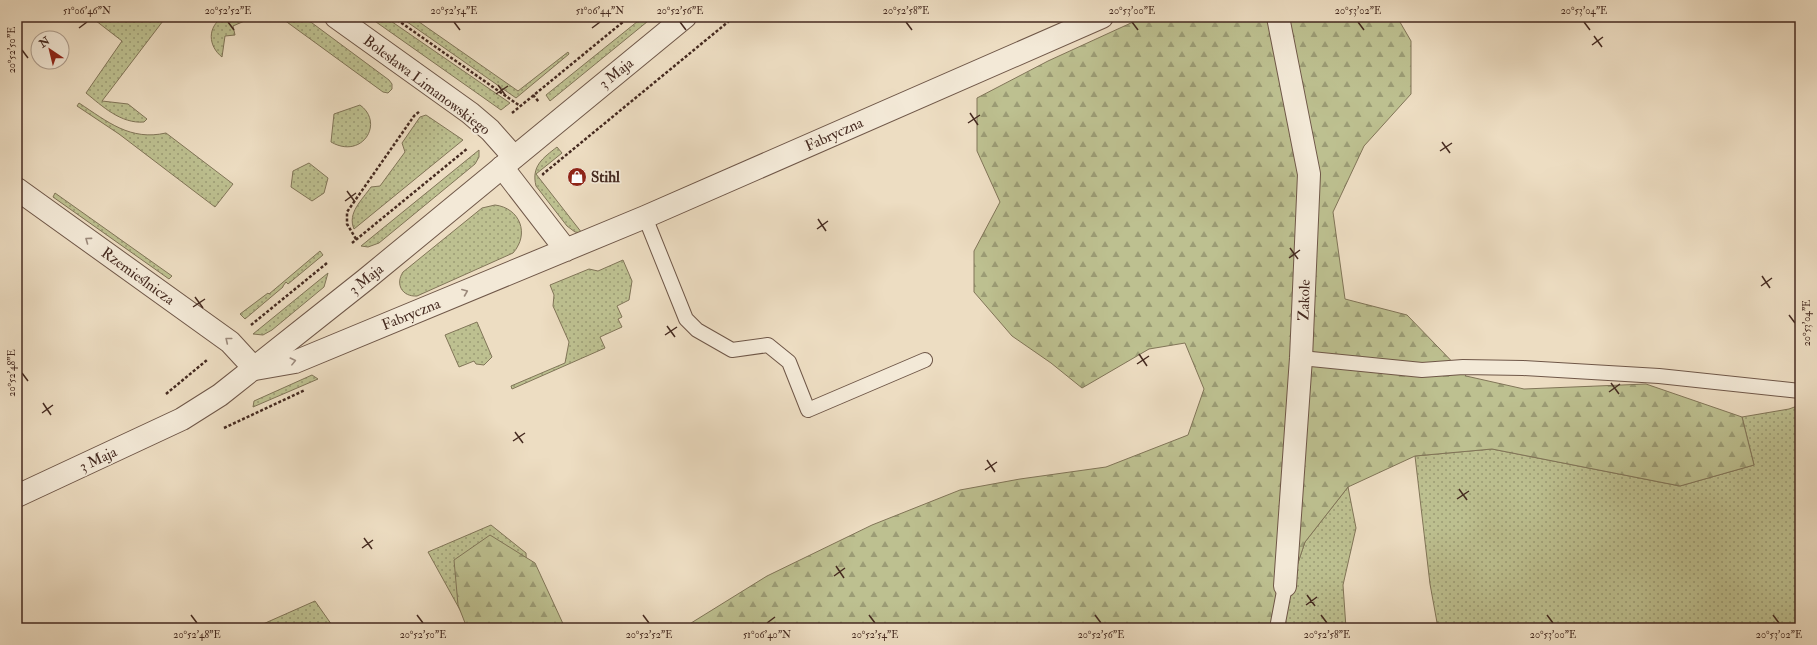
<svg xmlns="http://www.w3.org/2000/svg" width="1817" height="645" viewBox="0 0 1817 645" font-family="'IM FELL Double Pica',serif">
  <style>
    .grass { fill: url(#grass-dots); stroke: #817558 }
    .forest { fill: url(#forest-firs); stroke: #817558 }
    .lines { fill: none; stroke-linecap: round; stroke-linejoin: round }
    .service-casing { stroke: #6f5748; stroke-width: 16 }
    .minor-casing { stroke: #6f5748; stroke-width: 24 }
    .tertiary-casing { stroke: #6f5748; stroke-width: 24 }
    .path { stroke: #452a20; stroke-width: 2.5; stroke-dasharray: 3 2; stroke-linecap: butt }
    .service { stroke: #f3e9d7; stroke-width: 14 }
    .minor { stroke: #f3e9d7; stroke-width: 22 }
    .tertiary { stroke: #f3e9d7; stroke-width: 22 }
    .oneway { stroke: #9c8a7c }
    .ticks { fill: none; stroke: #452a20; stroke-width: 1.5 }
    .labels { text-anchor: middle; stroke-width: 3.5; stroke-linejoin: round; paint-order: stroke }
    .street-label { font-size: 15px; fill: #452a20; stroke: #f3e9d7 }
    .poi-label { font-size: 15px; font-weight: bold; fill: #452a20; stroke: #f3e9d7; text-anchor: start }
    .neatline { fill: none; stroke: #452a20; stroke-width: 1.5 }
    .ticks-label { font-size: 10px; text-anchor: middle; fill: #452a20 }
  </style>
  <defs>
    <pattern id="grass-dots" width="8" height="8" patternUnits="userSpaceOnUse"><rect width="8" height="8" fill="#bdc090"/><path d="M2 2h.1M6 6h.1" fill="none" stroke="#9b9c75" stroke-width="1.8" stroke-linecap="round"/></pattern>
    <pattern id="forest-firs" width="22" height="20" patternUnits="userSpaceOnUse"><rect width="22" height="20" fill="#bdc090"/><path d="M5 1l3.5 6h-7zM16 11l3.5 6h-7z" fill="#9b9c75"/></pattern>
  </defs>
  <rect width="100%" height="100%" fill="#edddc2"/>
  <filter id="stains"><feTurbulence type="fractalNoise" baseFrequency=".005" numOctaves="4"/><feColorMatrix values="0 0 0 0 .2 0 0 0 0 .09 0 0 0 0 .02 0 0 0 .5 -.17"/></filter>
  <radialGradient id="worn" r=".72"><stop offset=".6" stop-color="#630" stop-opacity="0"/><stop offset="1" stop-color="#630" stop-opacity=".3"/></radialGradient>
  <path class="grass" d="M91,17H116L126,20L134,17H166L102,101L128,104L147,119L144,122C121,124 102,106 86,93L122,41Z
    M223,17H246L249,19L233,26L235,35L225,36L222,57C208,46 207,27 223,17Z
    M280,17H304L389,80L392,84V89L388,93L383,92Z
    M369,17H385L510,103L501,110Z
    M400,17H412L518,91L568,52L569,54L516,98Z
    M643,17H653L550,101L546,95Z
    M79,103C108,122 130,141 166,133L233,184L215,207L119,134L77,106Z
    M360,105C385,123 362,160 331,142L334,114Z
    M426,115L463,140L354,229C347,213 362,200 371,187L380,186L405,152L402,143L420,117Z
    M557,147L562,153L536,174L582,233L575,232L567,226L536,186C531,166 543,158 557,147Z
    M479,150V157L475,164L379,243L368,247L361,246Z
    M309,163L328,178L324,193L312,201L291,187L293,171Z
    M55,193L172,276L169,279L53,197Z
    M495,205C520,208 530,234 513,253L417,296C402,297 395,284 403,272L482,208Z
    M320,251L323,255L288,284L286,282L283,286V287L245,319L240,314L268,293L269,294Z
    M623,260L632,281L629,300L617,306L622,317L618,319L622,327L600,337L605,348L512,389L511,386L565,363L569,342L553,306L554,295L550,285L589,269L598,271Z
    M328,273L324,287L272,330L263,335L253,334Z
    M477,322L492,357L484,365L476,364L474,361L459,367L445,335Z
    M312,375L318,379L253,407L254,401Z
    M1800,405V628H1438L1430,584L1415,456L1492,449L1680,486L1754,465L1742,417L1789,409Z
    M1348,487L1356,528L1343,585L1346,628H1276L1305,542Z
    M491,525L526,553L527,576L470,628L428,552Z
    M315,601L334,628H254Z"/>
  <path class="forest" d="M1144,17H1397L1411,41V94L1364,146L1333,212L1345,299L1407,315L1466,376L1524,389L1646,384L1742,417L1754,465L1680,486L1492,449L1415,456L1348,487L1305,542L1276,628H683L767,576L872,525L960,490L1020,479L1106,467L1188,435L1204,389L1185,343L1149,349L1082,388L1051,363L1012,336L974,292V251L1000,202L977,151V98L1048,61Z
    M490,535L535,563L565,628H467L458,605L454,560Z"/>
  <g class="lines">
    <g class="service-casing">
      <path id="service" d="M645,217L686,319L697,330L732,350L768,345L789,362L808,410L925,360
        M1301,358L1422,370L1463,367L1523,368L1659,376L1800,391
        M1277,628L1285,586"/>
    </g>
    <g class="minor-casing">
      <path id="minor" d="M336,17L470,113L490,130L514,157
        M1278,17L1309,174L1301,358L1285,586
        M502,167L566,250
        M17,189L230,342L255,369L295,362L645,217L1102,17"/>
    </g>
    <g class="tertiary-casing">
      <path id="tertiary" d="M17,496L182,419L220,395L365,280L685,17"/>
    </g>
    <path class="path" d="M393,17L520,106
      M533,95L539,102
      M512,113L629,17
      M544,175L543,174L734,17
      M356,239L347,224V212L414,116L420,111
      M352,243L468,148
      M251,325L327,263
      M166,394L207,360
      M224,428L305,390"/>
    <use href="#service" class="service"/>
    <use href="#minor" class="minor"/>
    <use href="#tertiary" class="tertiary"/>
  </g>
  <defs><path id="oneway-chevron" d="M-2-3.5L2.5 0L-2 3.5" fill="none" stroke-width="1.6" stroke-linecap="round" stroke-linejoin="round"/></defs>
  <g class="oneway">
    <use href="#oneway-chevron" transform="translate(88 240) rotate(-144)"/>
    <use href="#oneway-chevron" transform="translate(465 292) rotate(-22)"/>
    <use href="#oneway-chevron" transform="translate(228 340) rotate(-141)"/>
    <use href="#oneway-chevron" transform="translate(293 361) rotate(-14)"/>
  </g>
  <path class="ticks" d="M228,22L234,30M454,22L460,30M680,22L686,30M906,22L912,30M1132,22L1138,30M1358,22L1364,30M1584,22L1590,30M79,28L87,22M592,28L600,22M1594,36L1602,47M1592,45L1603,37M22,50L28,58M498,85L506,96M496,94L508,86M970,113L978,125M968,123L980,115M1442,142L1450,153M1440,151L1452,143M347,191L355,202M345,201L356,193M818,219L826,231M817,229L828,221M1290,248L1298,259M1289,258L1300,250M1762,276L1770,288M1761,286L1772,278M195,297L203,308M193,307L205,299M1789,315L1795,323M667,326L675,337M665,335L677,327M1139,354L1147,366M1137,364L1149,356M22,373L28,381M1611,383L1619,394M1609,392L1620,384M43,403L51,415M42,413L53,405M515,432L523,443M513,441L525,433M987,460L995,472M985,470L997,462M1459,489L1467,500M1457,499L1469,491M364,538L372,549M362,548L373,540M836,566L844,578M834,576L845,568M1307,595L1315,606M1306,605L1317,597M191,615L197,623M417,615L423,623M643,615L649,623M869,615L875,623M1095,615L1101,623M1321,615L1327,623M1547,615L1553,623M1773,615L1779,623M767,623L775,617"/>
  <defs>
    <g id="shop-disc" transform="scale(1)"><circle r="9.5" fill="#8f2418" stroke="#f3e9d7"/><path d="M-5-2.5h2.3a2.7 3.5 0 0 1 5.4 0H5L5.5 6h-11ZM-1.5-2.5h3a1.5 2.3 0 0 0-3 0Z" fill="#fff"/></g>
  </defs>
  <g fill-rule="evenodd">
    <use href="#shop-disc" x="577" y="177"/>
  </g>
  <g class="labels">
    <g class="street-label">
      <text transform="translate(616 73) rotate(-39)" y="5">3 Maja</text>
      <text transform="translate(427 85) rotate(37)" y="5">Bolesława Limanowskiego</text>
      <text transform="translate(834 134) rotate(-24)" y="5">Fabryczna</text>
      <text transform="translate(138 276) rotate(36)" y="5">Rzemieślnicza</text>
      <text transform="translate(366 279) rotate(-39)" y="5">3 Maja</text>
      <text transform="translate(1304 300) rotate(-88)" y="5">Zakole</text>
      <text transform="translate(411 314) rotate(-22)" y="5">Fabryczna</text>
      <text transform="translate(98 459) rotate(-25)" y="5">3 Maja</text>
    </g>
    <g class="poi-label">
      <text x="591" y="182">Stihl</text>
    </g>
  </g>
  <rect width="1817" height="645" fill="none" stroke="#edddc2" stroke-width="44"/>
  <g transform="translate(50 50) rotate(325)"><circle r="19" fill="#f3e9d7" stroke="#ad9d8e"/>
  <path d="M0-3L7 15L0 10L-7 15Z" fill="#8f2418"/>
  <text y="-6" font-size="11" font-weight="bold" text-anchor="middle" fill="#452a20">N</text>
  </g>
  <rect x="22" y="22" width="1773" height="601" class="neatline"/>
  <g class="ticks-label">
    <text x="87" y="14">51°06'46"N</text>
    <text x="228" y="14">20°52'52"E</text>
    <text x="454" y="14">20°52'54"E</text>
    <text x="600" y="14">51°06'44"N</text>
    <text x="680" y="14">20°52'56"E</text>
    <text x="906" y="14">20°52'58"E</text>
    <text x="1132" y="14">20°53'00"E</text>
    <text x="1358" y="14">20°53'02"E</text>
    <text x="1584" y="14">20°53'04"E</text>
    <text transform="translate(11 50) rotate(-90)" y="4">20°52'50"E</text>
    <text transform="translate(1806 323) rotate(-90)" y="4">20°53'04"E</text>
    <text transform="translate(11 373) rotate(-90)" y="4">20°52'48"E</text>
    <text x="197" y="638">20°52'48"E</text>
    <text x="423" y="638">20°52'50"E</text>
    <text x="649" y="638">20°52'52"E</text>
    <text x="767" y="638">51°06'40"N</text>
    <text x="875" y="638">20°52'54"E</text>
    <text x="1101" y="638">20°52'56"E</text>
    <text x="1327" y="638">20°52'58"E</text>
    <text x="1553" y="638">20°53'00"E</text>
    <text x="1779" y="638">20°53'02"E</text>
  </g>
  <rect width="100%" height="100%" filter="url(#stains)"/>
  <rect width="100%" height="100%" fill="url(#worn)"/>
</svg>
